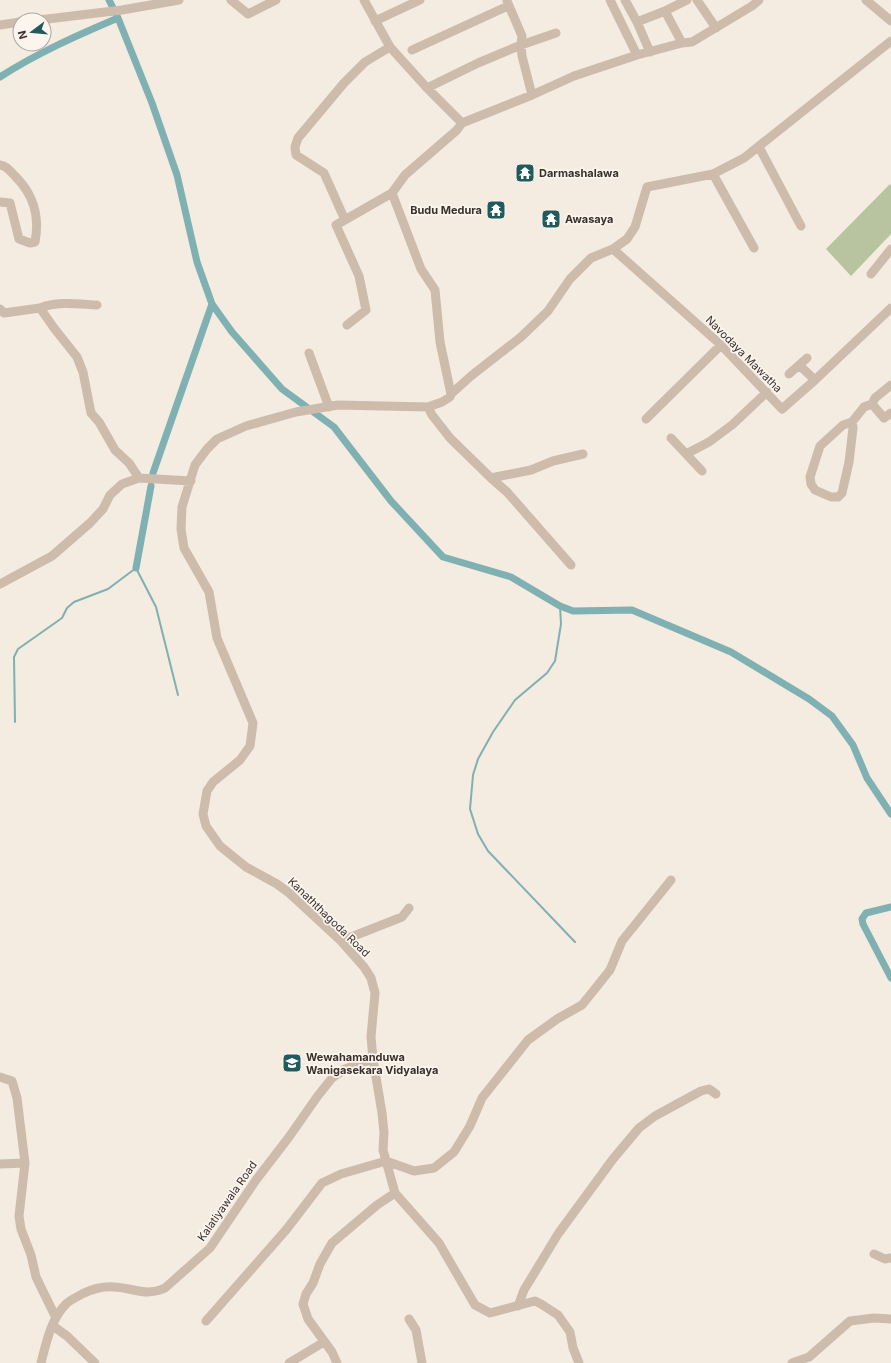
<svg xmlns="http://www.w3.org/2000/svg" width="891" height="1363" viewBox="0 0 891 1363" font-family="Inter,sans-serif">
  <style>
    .green { fill: #b8c4a0 }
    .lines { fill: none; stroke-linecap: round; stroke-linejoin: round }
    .stream { stroke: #7fb0b2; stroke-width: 2 }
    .canal { stroke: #7fb0b2; stroke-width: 7 }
    .minor { stroke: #cdbbac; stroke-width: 9 }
    .labels { text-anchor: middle; stroke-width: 3.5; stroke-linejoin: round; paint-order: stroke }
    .poi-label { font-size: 11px; font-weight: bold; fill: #3b302b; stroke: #fbf5ee; text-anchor: start }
    .street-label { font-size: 11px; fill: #3b302b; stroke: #fbf5ee }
  </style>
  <rect width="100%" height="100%" fill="#f4ebe1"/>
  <path class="green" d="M890,184L891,186V234L851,276L826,249Z"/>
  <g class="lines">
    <path class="stream" d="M560,606L561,624L555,661L547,673L515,700L493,732L478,759L473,775L470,809L478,834L488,851L575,942
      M15,722L14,657L18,649L62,618L67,608L74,602L108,589L136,568L156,607L178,695"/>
    <path class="canal" d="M109,0L118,18L152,103L177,175L197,262L212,304L232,332L282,389L334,427L391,501L443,557L511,577L560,606L573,611L632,610L731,652L809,699L832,716L853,745L867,778L891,814
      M0,77C37,53 78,35 118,18
      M153,473L212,304
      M136,568L151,486
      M891,907L866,913L862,919L863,924L891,978"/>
    <path class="minor" d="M231,0L248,14L276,0
      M364,0L390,47L427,88L462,123L532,95L574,76L637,55L682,43L692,42L752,6L759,0
      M610,0L637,55
      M625,0L637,22L650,52
      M697,0L716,28
      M866,0L891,21
      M507,1L522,36L521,45L522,56L532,95
      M665,11L682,43
      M39,20L122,10L179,0
      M375,21L420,0
      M637,22L665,11L687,0
      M0,25L20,22
      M412,50L508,6
      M427,88L478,63L521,45L556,33
      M759,147L801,226
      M0,165C7,166 10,171 15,176C34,195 40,216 35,242L30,243L19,239L10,203L0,202
      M713,174L754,248
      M345,220L324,173L296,155L295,147L298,138L344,83L365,62L390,47
      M613,249L721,345L782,409L815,380L891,308
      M871,274L891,249
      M40,308C58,301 77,304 97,305
      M0,309L4,313L40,308L54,328L77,357L83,372L91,413L99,422L115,450L129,463L139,478
      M347,325L366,310L359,276L336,225L392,193
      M309,353L329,407
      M799,365L815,380
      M789,374L807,358
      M451,394L440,342L435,290L421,269L392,193L405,175L457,130L462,123
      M872,404L875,398L891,385
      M428,407L432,415L450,438L491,478L507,492L571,565
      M646,419L721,345
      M852,422L853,428L849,462L842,493L838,497H831L815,490L811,484L810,477L820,446L843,425L852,422L864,407L872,404L884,418L891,413
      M671,438L702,471
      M686,454L709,442L732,425L767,392
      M491,478L531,470L553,461L583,454
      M0,584L52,556L90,523L103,509L110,495L122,484L139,478L191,481
      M341,941L402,917L409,908
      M0,1077L12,1081L17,1098L25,1163L19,1216L21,1229L31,1255L36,1277L56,1318
      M0,1164L25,1163
      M874,1254L885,1259L891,1258
      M518,1306L524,1290L558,1234L613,1159L639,1128L655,1116L701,1091L709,1089L716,1094
      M409,1319L416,1330L422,1363
      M206,1321L286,1230L322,1183L341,1174L386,1161L414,1171L434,1168L454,1152L470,1126L482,1098L528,1040L557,1019L582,1005L610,970L622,941L671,880
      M53,1326L67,1336L95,1363
      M41,1363C46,1343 51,1319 66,1304C70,1300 77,1297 82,1294C91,1289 104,1286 114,1287C135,1288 145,1297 165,1288L210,1248L256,1180L289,1137L317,1097L332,1078L345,1069L373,1059
      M289,1363L324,1342
      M337,1363L332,1352L308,1319L303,1304L306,1294L313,1283L320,1264L332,1243L377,1205L395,1193
      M579,1363L573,1348L570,1332L558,1315L541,1304L535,1301L490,1313L475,1305L439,1243L395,1193L383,1150L384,1133L382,1113L373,1059L371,1037L375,993L371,978L364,967L341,941L288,892L277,884L246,867L220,846L206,826L203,814L207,791L213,782L240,760L250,746L253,723L217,638L209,592L184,548L181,529L182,507L195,465L207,449L217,439L246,426L296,412L338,405L428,407L442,402L450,397L451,394L471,376L521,337L548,311L570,279L591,258L613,249L627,239L635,227L647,187L713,174L744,158L891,41
      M792,1363L809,1357L850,1321L874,1318L891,1319"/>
  </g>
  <defs>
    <g id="temple-square" transform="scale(1)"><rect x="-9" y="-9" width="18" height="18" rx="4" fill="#1f5a5e" stroke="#fbf5ee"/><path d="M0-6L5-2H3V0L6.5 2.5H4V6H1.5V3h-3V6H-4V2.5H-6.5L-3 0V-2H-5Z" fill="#fff"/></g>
    <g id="school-square" transform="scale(1)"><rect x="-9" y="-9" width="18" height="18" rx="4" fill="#1f5a5e" stroke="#fbf5ee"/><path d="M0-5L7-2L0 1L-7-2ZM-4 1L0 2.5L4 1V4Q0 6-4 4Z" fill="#fff"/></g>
  </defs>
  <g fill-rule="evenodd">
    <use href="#temple-square" x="525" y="173"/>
    <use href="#temple-square" x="496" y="210"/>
    <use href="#temple-square" x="551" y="219"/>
    <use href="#school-square" x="292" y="1063"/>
  </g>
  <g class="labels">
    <g class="poi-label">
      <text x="539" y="177">Darmashalawa</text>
      <text x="482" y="214" text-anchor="end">Budu Medura</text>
      <text x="565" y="223">Awasaya</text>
      <text x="306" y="1061">Wewahamanduwa<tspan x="306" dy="13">Wanigasekara Vidyalaya</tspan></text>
    </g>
    <g class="street-label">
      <text transform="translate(744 354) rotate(45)" y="4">Navodaya Mawatha</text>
      <text transform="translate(329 917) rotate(44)" y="4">Kanaththagoda Road</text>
      <text transform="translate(227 1201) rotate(-55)" y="4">Kalatiyawala Road</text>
    </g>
  </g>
  <g transform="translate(32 32) rotate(254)"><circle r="19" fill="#fbf5ee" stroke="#aea6a0"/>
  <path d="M0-3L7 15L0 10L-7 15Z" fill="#1f5a5e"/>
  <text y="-6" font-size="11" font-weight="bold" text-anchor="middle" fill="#3b302b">N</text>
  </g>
</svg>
